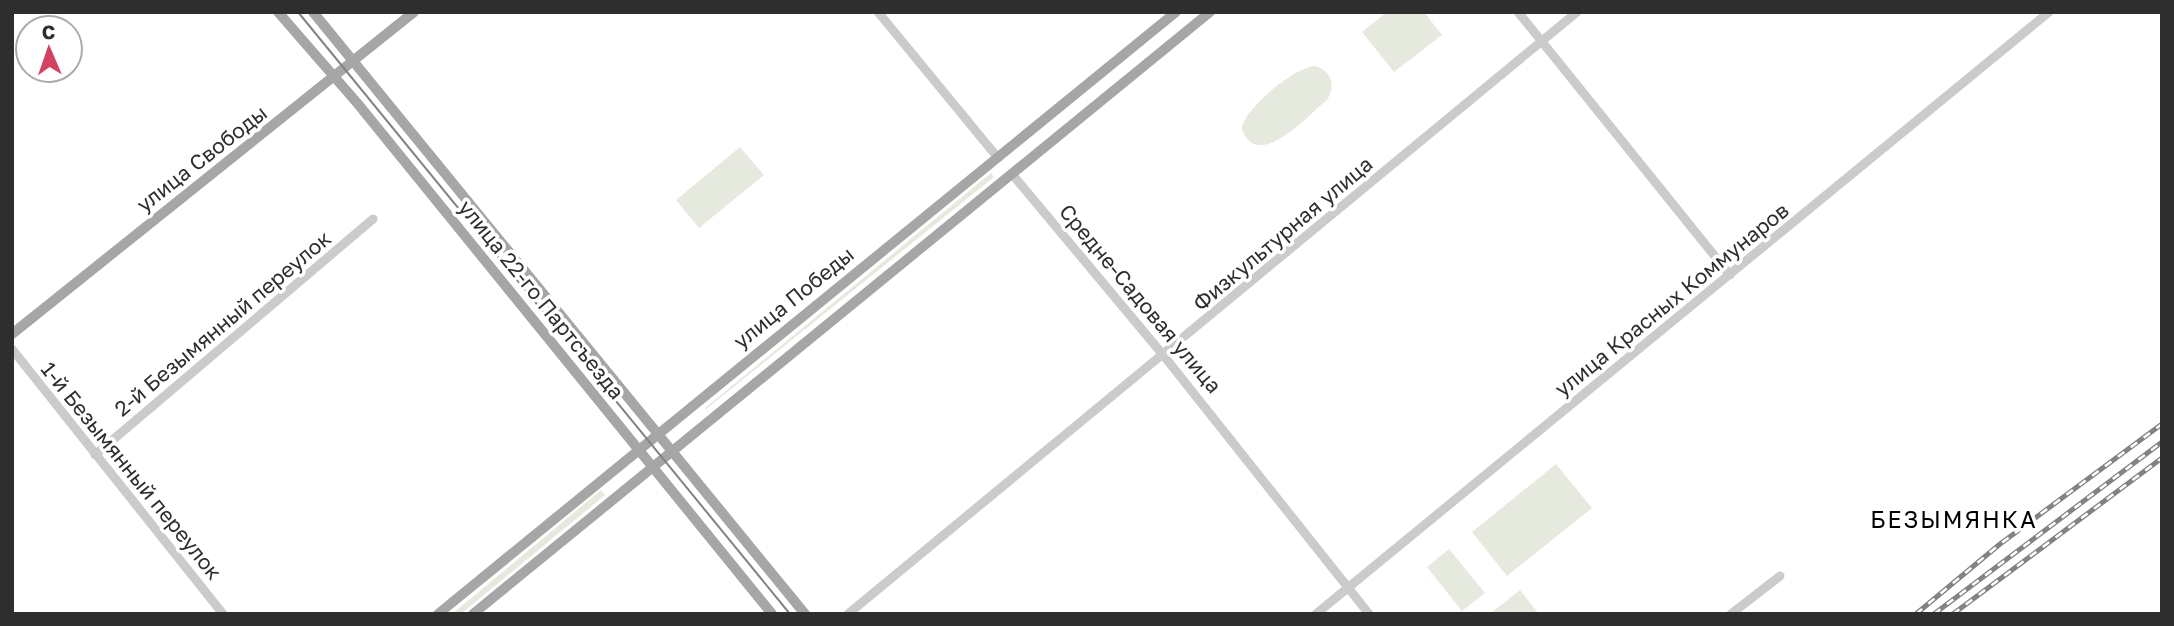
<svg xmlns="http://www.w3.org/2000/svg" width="2174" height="626" viewBox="0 0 2174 626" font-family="'Golos Text',sans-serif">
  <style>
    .green { fill: #e6eade }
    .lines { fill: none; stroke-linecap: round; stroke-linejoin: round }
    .minor { stroke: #cbcbcb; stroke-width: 9 }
    .major { stroke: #a6a6a6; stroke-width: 10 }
    .tram { stroke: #838383; stroke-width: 2 }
    .rail-casing { stroke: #838383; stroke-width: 5 }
    .rail { stroke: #fff; stroke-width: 2.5; stroke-dasharray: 8; stroke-linecap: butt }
    .labels { text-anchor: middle; stroke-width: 7; stroke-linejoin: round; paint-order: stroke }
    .street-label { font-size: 21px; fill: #2e2e2e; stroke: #fff }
    .neighbourhood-label { font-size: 23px; letter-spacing: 2px; fill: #000; stroke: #fff }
  </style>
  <rect width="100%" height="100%" fill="#fff"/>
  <path class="green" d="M1387,12H1424L1442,35L1394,72L1362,32Z
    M1316,66C1332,72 1336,86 1327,100C1308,115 1257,173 1242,129C1242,110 1297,65 1316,66Z
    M740,147L764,175L699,228L676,200Z
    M991,173L994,177L705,410V408Z
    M1556,464L1592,508L1507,576L1472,532Z
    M601,490L605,495L461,614H452Z
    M1449,549L1485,593L1462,611L1427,567Z
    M1520,590L1539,614H1490Z"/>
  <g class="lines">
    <path class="minor" d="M878,12L998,158
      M1518,12L1730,275
      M1012,174L1164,356L1369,614
      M12,349L223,614
      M95,455L373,219
      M848,614L1577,12
      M1316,614L2049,12
      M1731,614L1780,576"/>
    <path class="major" d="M278,12L358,104L772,614
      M313,12L805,614
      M12,334L414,12
      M438,614L1176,12
      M473,614L1210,12"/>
    <path class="tram" d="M298,12L790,614"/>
    <g class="rail-casing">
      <path id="rail" d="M1916,614L2000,544L2162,424
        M1934,614L2162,442
        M1953,614L2162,458"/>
    </g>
    <use href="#rail" class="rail"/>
  </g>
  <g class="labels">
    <g class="street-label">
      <text transform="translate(202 159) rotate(-38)" y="7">улица Свободы</text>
      <text transform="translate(1283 234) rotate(-40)" y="7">Физкультурная улица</text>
      <text transform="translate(794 298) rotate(-39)" y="7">улица Победы</text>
      <text transform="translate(1140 299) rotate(50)" y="7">Средне-Садовая улица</text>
      <text transform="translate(541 300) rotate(51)" y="7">улица 22-го Партсъезда</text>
      <text transform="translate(1672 300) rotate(-39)" y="7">улица Красных Коммунаров</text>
      <text transform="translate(223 324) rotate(-40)" y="7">2-й Безымянный переулок</text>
      <text transform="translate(131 471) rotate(51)" y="7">1-й Безымянный переулок</text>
    </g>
    <g class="neighbourhood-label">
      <text x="1954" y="528">БЕЗЫМЯНКА</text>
    </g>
  </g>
  <rect width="2174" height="626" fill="none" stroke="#2e2e2e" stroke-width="28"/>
  <g transform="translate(49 49) rotate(358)"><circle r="33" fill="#ffffff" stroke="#ababab" stroke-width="2"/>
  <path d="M0-5L12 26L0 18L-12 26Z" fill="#d24362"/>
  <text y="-10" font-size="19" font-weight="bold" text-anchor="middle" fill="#2e2e2e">С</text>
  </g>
</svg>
